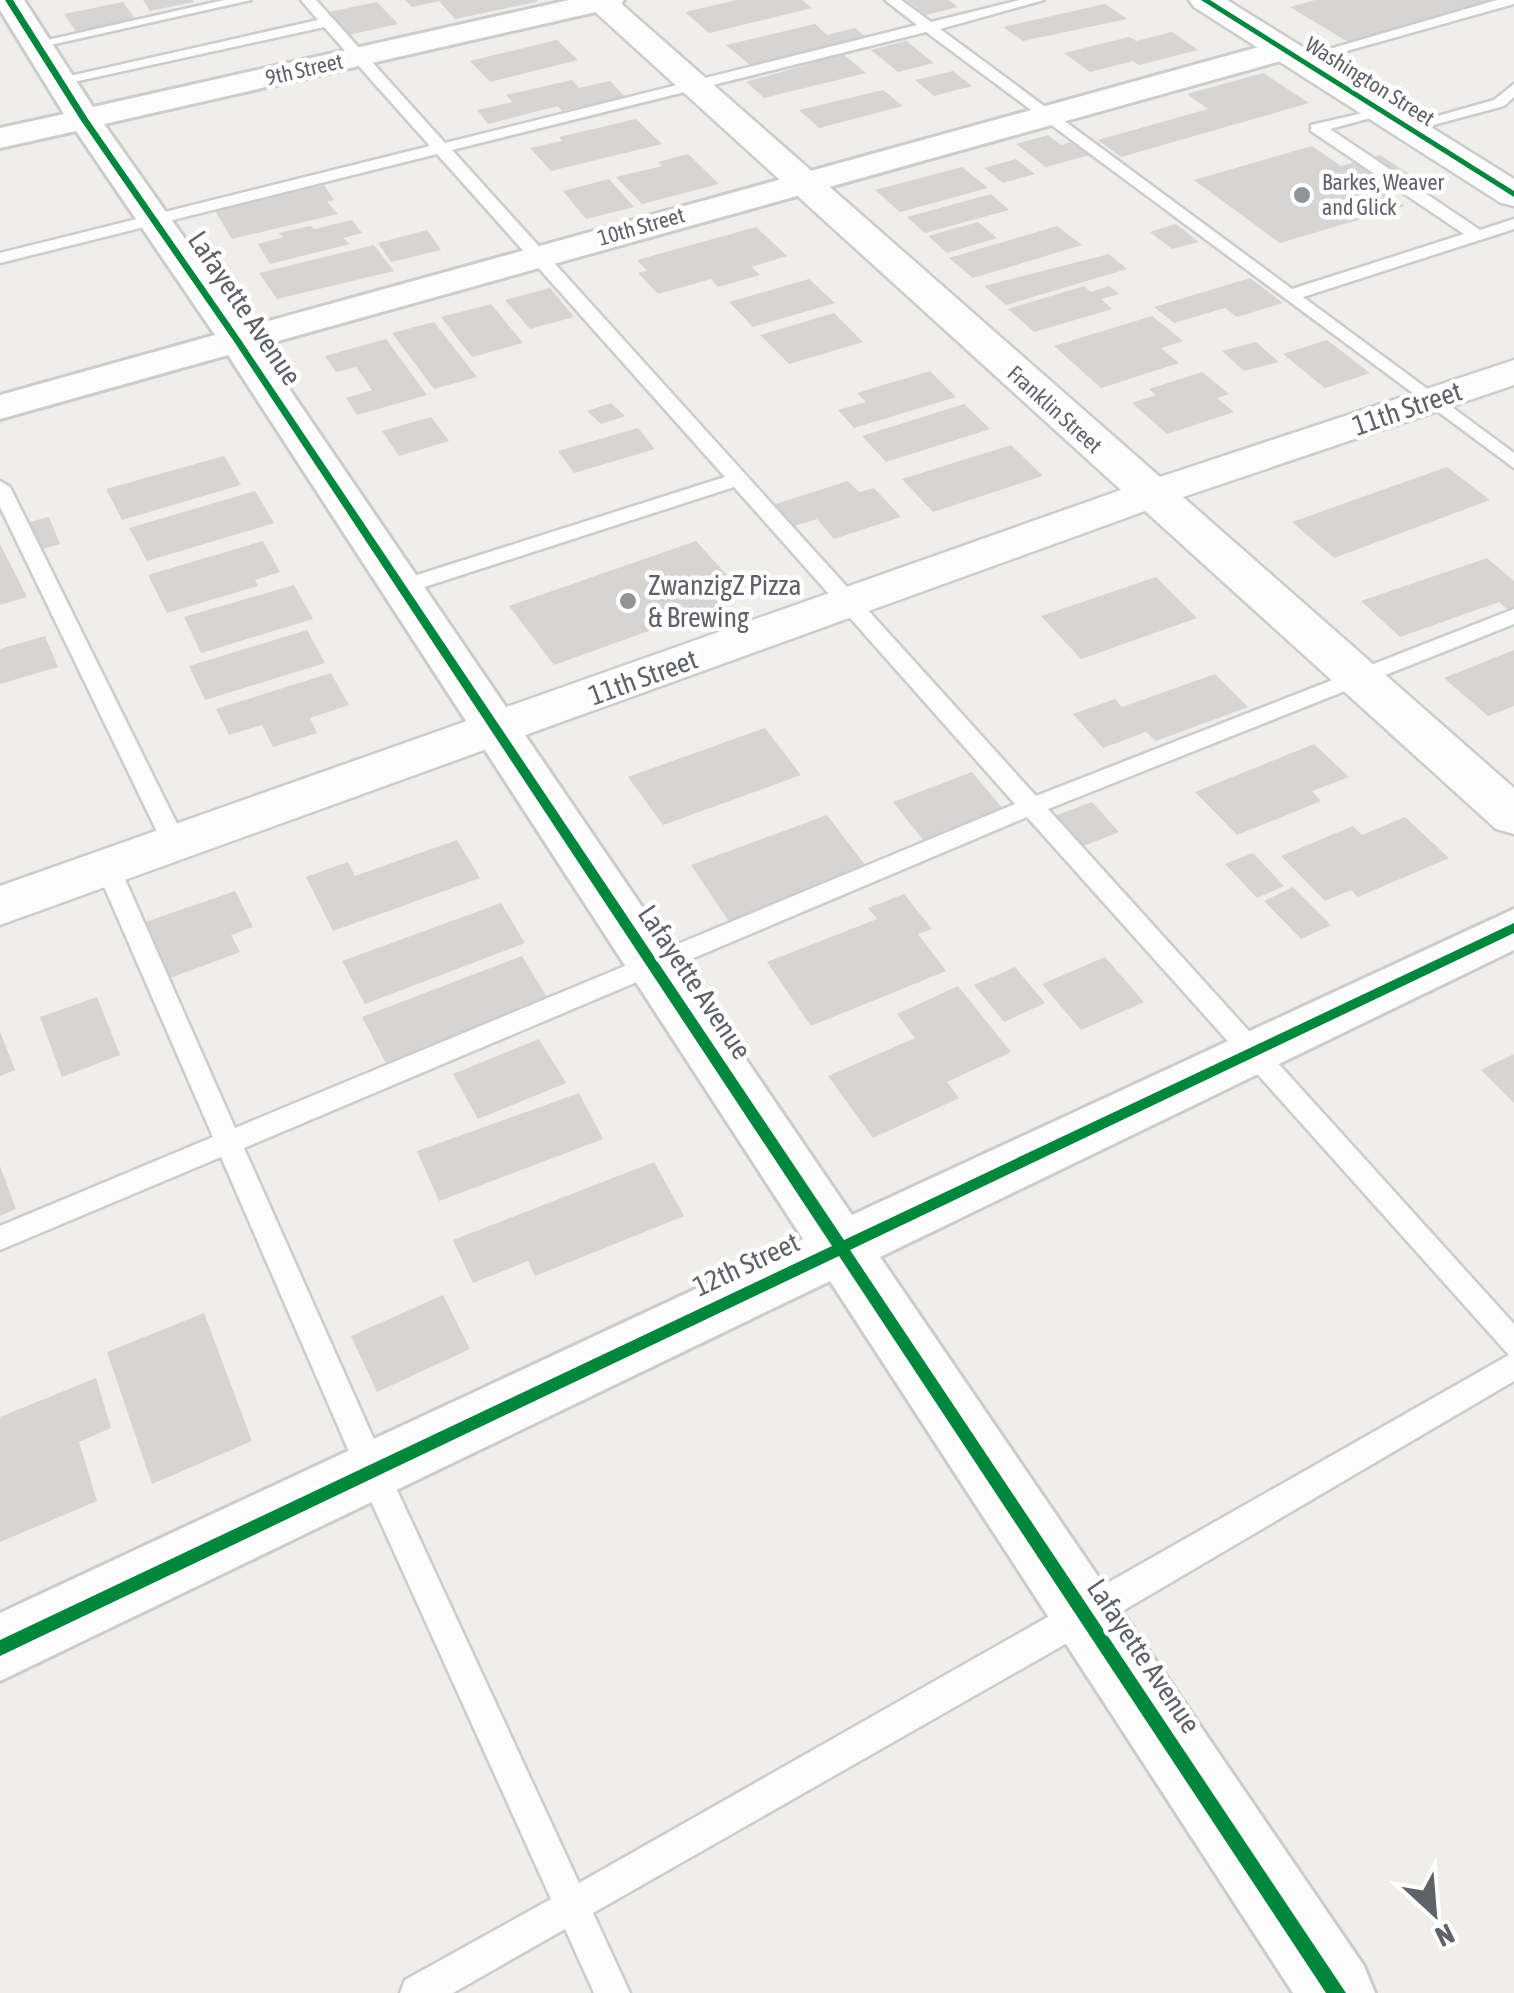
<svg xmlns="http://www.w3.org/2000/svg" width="1514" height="1993" viewBox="0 0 1514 1993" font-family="'Asap Condensed',sans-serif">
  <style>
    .building { fill: #d6d5d3 }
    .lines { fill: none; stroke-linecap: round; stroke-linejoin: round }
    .service-casing { stroke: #cbcccc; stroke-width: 5 }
    .minor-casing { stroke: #cbcccc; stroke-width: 6 }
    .tertiary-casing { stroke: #cbcccc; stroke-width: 5 }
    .service { fill: #fdfcfc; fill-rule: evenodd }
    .minor { fill: #fdfcfc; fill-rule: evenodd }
    .tertiary { fill: #fdfcfc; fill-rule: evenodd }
    .cycleway-casing { stroke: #fff; stroke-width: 7 }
    .cycleway { fill: #00873e; fill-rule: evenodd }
    .poi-dot { fill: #919496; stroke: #fff; stroke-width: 4 }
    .labels { text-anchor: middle; stroke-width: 9; stroke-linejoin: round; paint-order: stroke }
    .far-street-label { font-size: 22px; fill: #5f6368; stroke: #fff }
    .far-poi-label { font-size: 22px; fill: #5f6368; stroke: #fff; text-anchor: start }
    .street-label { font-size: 28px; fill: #5f6368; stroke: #fff }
    .poi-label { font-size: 28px; fill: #5f6368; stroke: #fff; text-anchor: start }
  </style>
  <rect width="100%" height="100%" fill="#efeeea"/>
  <path class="building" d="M143,0H193L194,2L150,11Z
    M405,0H537V2L455,19L439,1L412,7Z
    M737,0H802L812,8L709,33L685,12Z
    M906,0H948L958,7L926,15Z
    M1315,0H1494V1L1348,42L1290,7Z
    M123,2L136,20L77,33L64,14Z
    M377,2L398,24L344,36L324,13Z
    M1105,4L1127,19L1023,41L1003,27Z
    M815,24L827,35L855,28L866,37L750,65L726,45Z
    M1172,32L1198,50L1139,65L1133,61L1090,72L1064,53L1129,37L1136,41Z
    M557,40L578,60L490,82L470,61Z
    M906,41L934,63L898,72L871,50Z
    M843,54L866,73L764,98L746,82Z
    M953,71L972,86L934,96L915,80Z
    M1263,73L1309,103L1121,157L1098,140L1208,109L1187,94Z
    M572,80L579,88L610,81L625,97L562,111L558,106L488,124L477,110L513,102L506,95Z
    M883,90L903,106L819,128L799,110Z
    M636,119L662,144L551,171L530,148L562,141L559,137Z
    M1048,135L1061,145L1075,141L1093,154L1046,167L1016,144Z
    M1312,146L1341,166L1380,155L1409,174L1373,184L1405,206L1280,243L1194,180Z
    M688,154L719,184L642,204L616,177L662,166L658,162Z
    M1016,159L1035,174L1003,183L984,168Z
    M962,167L988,188L900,212L875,190Z
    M609,179L634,207L586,219L563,191Z
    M324,185L334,200L327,202L338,214L232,239L215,211Z
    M991,194L1009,210L925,233L907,217Z
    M352,220L362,233L343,238L350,244L270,264L258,244L284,237L278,233L310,226L315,229Z
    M978,222L997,238L947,253L928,236Z
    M1176,224L1199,242L1172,249L1150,232Z
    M1057,226L1082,245L973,278L949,258Z
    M756,227L787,256L751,267L760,275L718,287L711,279L658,294L638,273L647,271L637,260Z
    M427,230L441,250L391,262L378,243Z
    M374,245L394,271L277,299L259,273Z
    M1109,254L1127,269L1006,305L984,286Z
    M1250,278L1283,303L1237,317L1225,308L1174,323L1154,307Z
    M809,279L835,303L753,327L729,302Z
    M1084,286L1091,292L1109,286L1119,294L1101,299L1112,309L1034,332L1008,309Z
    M550,288L574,317L530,329L505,300Z
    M491,304L523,343L472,357L441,317Z
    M834,313L863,342L789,364L760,335Z
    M1152,316L1183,341L1161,348L1179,363L1101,388L1054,346Z
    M434,322L477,377L434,389L392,333Z
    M386,339L427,395L357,415L346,398L372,390L356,367L336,372L325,356Z
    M1327,340L1370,373L1325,388L1283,354Z
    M1256,342L1279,362L1244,371L1222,351Z
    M930,371L956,397L854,428L838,410L866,402L857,393Z
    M1202,372L1229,394L1217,398L1234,412L1167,434L1132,403L1156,395L1149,389Z
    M611,403L625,416L601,424L587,411Z
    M964,404L990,429L886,462L862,436Z
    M431,417L449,441L399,456L382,431Z
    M638,428L655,449L574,473L558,451Z
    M1011,445L1043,476L933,512L902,479Z
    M224,456L241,485L122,520L106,489Z
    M1447,467L1490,500L1334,558L1292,522Z
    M848,481L859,492L874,488L901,517L834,539L817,519L788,528L769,506Z
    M255,491L274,523L147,561L129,528Z
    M49,517L60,544L36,551L25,523Z
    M263,541L280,572L255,580L258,586L167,613L148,575Z
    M696,541L746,596L554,665L509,606Z
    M0,544L27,597L0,605Z
    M1487,558L1514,581V610L1509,611L1499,602L1400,637L1361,601Z
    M1156,577L1197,618L1081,659L1041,616Z
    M294,585L313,619L201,653L184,617Z
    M307,630L325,663L205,700L189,666Z
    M45,636L58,667L0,684V649Z
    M1514,650V706L1488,716L1444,678Z
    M331,673L349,705L310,718L317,733L273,747L262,725L229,735L216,709Z
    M1215,674L1248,707L1156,741L1146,732L1103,748L1073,714L1115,699L1122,707Z
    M765,728L801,775L663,825L628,777Z
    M1314,744L1349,777L1312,791L1321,801L1237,835L1195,792Z
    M972,772L1004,810L923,840L893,802Z
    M1092,802L1119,832L1076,849L1049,818Z
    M827,815L868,869L729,922L691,865Z
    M1405,817L1449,858L1358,897L1351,890L1325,901L1281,856L1353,826L1362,835Z
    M457,840L480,878L333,931L306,877L348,862L355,876Z
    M1253,853L1284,886L1257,898L1225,864Z
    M1293,887L1331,925L1301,939L1264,901Z
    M235,891L253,927L231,935L240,952L162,981L137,925Z
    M904,894L932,929L918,934L946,971L811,1026L767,962L877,919L868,908Z
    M501,903L525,943L365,1004L342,961Z
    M522,956L548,999L386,1063L362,1017Z
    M1105,957L1144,1002L1081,1030L1042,984Z
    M1015,967L1045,1003L1004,1022L974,985Z
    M958,986L1011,1052L947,1082L959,1098L873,1138L828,1076L915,1038L897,1014Z
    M97,997L120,1055L62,1077L40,1017Z
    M0,1032L15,1070L0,1076Z
    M539,1039L566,1083L478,1119L453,1074Z
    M1514,1054V1103L1481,1070Z
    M579,1093L603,1139L439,1201L417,1151Z
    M654,1162L684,1216L535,1276L528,1261L473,1283L453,1240Z
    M0,1166L16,1209L0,1216Z
    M443,1295L470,1349L377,1392L351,1336Z
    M204,1313L252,1441L152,1484L107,1352Z
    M96,1378L111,1428L79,1442L97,1501L0,1542V1417Z"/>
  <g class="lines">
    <g class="service-casing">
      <path id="service" d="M224,0H251L37,48L30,44Z
        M301,0H316L445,143L917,25L885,0H901L931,22L1020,0H1044L940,29L1292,289L1464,234L1311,131V125L1385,108V114L1330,129L1480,230L1514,219V229L1303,297L1514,453V468L926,32L452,150L1036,796L1514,609V624L1048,809L1514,1324V1381L1097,1626L593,1913L630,1993H594L565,1929L453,1993H400L405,1980L551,1899L357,1470L221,1157L0,1250V1226L213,1137L96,868L108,859L120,868L235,1128L1015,804L734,487L409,592H395L392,587L395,582L725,477L437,154L0,263V253L430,146L324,27L60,85L52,80L318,20ZM1027,817L1509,1355L579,1883L384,1462L244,1148Z
        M1497,0H1514V4L1304,63L1292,60Z
        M1514,84V97L1504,106L1407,132L1399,127L1494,100Z
        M0,481L10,487L187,844L183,850H167L163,844L0,507Z"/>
    </g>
    <g class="minor-casing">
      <path id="minor" d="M0,0H24L93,107L569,0H624L620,6L609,9L104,124L247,327L1273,43H1295L1299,50L1295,57L260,346L852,1215L1514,909V950L880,1257L1364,1966L1375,1993H1293L830,1281L0,1681V1613L803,1239L228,355L0,419V395L215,335L76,131L0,148V128L64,114L0,10Z"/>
    </g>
    <g class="tertiary-casing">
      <path id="tertiary" d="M582,0H617L1160,477L1514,360V385L1183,497L1514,788V834L1496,829L1145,511L0,925V886L1121,490Z
        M1189,0H1227L1514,179V206L1501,203L1194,7Z"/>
    </g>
    <use href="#service" class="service"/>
    <use href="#minor" class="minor"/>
    <use href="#tertiary" class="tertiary"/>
    <g class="cycleway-casing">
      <path id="cycleway" d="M5,0H13L88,119L241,340L844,1240L1514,923V933L850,1250L1346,1993H1326L839,1256L0,1656V1640L832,1246L233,340L80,119Z
        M1201,0H1210L1514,191V197Z"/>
    </g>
    <use href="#cycleway" class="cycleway"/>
  </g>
  <g class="poi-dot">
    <circle cx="1302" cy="195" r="10"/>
    <circle cx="628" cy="601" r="10"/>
  </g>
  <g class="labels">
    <g class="far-street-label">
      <text transform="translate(304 69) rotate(-13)" y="8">9th Street</text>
      <text transform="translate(1370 81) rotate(32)" y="8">Washington Street</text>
      <text transform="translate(641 226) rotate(-16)" y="8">10th Street</text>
      <text transform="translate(1055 409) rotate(42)" y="8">Franklin Street</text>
    </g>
    <g class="far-poi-label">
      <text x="1322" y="190">Barkes, Weaver<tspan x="1322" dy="25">and Glick</tspan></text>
    </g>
    <g class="street-label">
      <text transform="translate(245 308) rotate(56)" y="10">Lafayette Avenue</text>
      <text transform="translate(1407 408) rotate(-19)" y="10">11th Street</text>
      <text transform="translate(643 677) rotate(-20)" y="10">11th Street</text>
      <text transform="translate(695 982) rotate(56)" y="10">Lafayette Avenue</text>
      <text transform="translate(746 1264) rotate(-25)" y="10">12th Street</text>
      <text transform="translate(1144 1656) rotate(56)" y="10">Lafayette Avenue</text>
    </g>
    <g class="poi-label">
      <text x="648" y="595">ZwanzigZ Pizza<tspan x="648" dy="32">&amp; Brewing</tspan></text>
    </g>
  </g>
  <g transform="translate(1434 1913) rotate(154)" stroke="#ffffff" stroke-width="8" paint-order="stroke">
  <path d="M0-8L18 38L0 25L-18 38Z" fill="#5f6368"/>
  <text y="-15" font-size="28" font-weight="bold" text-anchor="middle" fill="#5f6368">N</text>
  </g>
</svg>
